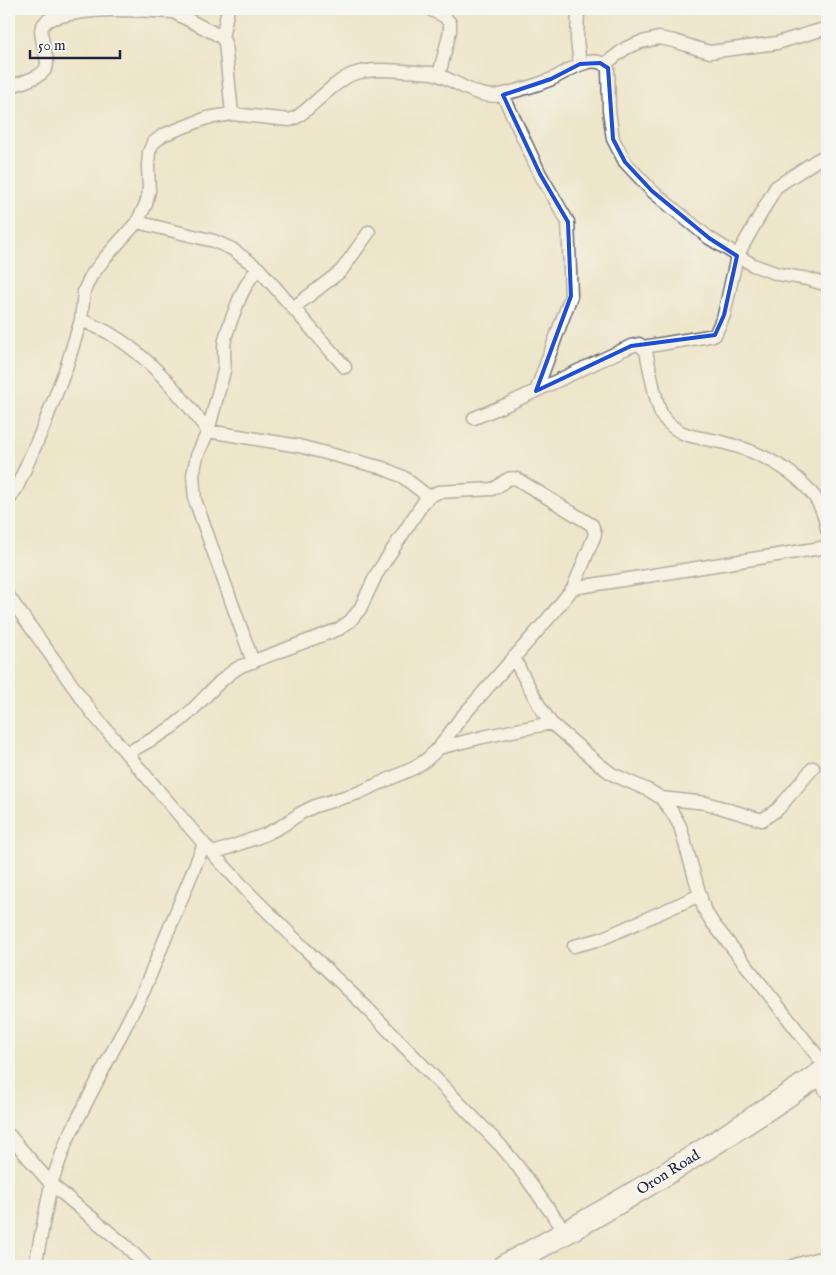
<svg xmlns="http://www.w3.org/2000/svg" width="836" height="1275" viewBox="0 0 836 1275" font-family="'IM FELL English',serif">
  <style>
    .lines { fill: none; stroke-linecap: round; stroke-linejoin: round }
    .street-casing { stroke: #69676d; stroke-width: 15 }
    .highway-casing { stroke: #69676d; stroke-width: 25 }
    .street { stroke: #fff; stroke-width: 12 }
    .highway { stroke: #fff; stroke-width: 22 }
    .marked { fill: none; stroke: #1d4ed8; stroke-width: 4; stroke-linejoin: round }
    .labels { text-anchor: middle; stroke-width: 4; stroke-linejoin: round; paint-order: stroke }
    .street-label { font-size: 15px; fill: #22223b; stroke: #f6f6f2 }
  </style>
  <rect width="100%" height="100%" fill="#f6f6f2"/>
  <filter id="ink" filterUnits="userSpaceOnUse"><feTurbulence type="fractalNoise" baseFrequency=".02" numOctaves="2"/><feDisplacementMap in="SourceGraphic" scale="10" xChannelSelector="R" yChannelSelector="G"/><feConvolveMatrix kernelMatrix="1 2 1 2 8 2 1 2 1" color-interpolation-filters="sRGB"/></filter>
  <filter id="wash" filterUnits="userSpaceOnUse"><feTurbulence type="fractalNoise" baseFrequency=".0096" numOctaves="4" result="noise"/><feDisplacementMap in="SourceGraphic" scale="20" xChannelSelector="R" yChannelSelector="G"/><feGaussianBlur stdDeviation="1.12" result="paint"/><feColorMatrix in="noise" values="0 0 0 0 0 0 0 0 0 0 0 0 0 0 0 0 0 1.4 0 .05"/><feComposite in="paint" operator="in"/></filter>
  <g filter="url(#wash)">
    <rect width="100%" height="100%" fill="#eee6cb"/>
  </g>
  <g filter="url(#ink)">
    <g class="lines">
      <g class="street-casing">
        <path id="street" d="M172,9L173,12L216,34L222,38L225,43L232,114
          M429,9L444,16L450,23V31L439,75
          M578,9L577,40L580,64
          M222,38L228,9
          M605,64L626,48L641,42L659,38L674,41L699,49L710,52L777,43L824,29L827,27
          M9,86C17,85 23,82 31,79C56,69 45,60 42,38C41,33 40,28 44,24C48,18 54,18 61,16C99,7 134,10 173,12
          M503,95L540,174L568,222L571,296L536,391
          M137,222L214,241L232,249L258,268L345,367
          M293,308L341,271L369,232
          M81,320C90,324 100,328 109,333C149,356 180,394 208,431L299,446L383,468L403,477L429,497
          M643,347L715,335L724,315L737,256L776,187L817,160L827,155
          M474,418L508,404L631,346L639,344L646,351C649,365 656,407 663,417C681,440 700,436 725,443C760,452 801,472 819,504C823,512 826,522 827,530
          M9,500L17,487L43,428L66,368L81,320L84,291L91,276L104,259L137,222L146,204L149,191L148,166L149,152L153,143L163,135L207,118L232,114L290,120L297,117C313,106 336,80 353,74C375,66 408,72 432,73C456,79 478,102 504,94C520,90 537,85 552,79C567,72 594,51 608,68L609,110L613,139L625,162L652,191L709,238L753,265L778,274L808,279L827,285
          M573,588L827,547
          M9,597L93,714L204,844L250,894L302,946L366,1007L501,1146L519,1168L566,1233
          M514,657L520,670L539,705L551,723L600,765L612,774L650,791L661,798L672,812L680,826L704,909L712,922L827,1068
          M253,662L195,500L193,475L197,456L208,431L224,371C225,363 224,356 224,348C224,338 228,329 231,321C239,299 243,287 258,268
          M439,748L483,737L551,723
          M127,753C143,744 166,733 180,721C201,704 217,680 241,666L339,629L350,621L360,609L376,575L423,503L429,497L438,492L492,489C503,486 505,475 517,479L592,525L595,533L594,537L573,588L553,613L460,719L439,748L426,760L414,768L358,793L315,806L301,813L280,827L264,835L214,853
          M661,798L706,803L762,820L778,809L813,768
          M574,946L601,939L700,895
          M824,1088L827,1093
          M9,1135L51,1184L126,1246L146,1266
          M35,1266L51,1184L67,1140L144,990L204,844
          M792,1266L827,1256"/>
      </g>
      <g class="highway-casing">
        <path id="highway" d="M504,1266C616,1208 723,1140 827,1069"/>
      </g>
      <use href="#street" class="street"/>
      <use href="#highway" class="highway"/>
    </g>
  </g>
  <path d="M0 0H836V1275H0ZM600,63L608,68L613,139L625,162L652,191L709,238L737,256L724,315L715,335L631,346L536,391L571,296L568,222L540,174L503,95L551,79L580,64Z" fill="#eee6cb" fill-opacity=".55" fill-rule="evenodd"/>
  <path class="marked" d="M600,63L608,68L613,139L625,162L652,191L709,238L737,256L724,315L715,335L631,346L536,391L571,296L568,222L540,174L503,95L551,79L580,64Z"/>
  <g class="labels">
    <g class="street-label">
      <text transform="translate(668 1172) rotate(-32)" y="5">Oron Road</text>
    </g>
  </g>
  <rect width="836" height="1275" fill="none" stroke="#f6f6f2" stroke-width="30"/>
  <path d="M30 50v8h90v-8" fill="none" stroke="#22223b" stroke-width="2.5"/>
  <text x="38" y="50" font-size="15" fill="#22223b" stroke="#f6f6f2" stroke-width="4" paint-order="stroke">50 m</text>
</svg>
